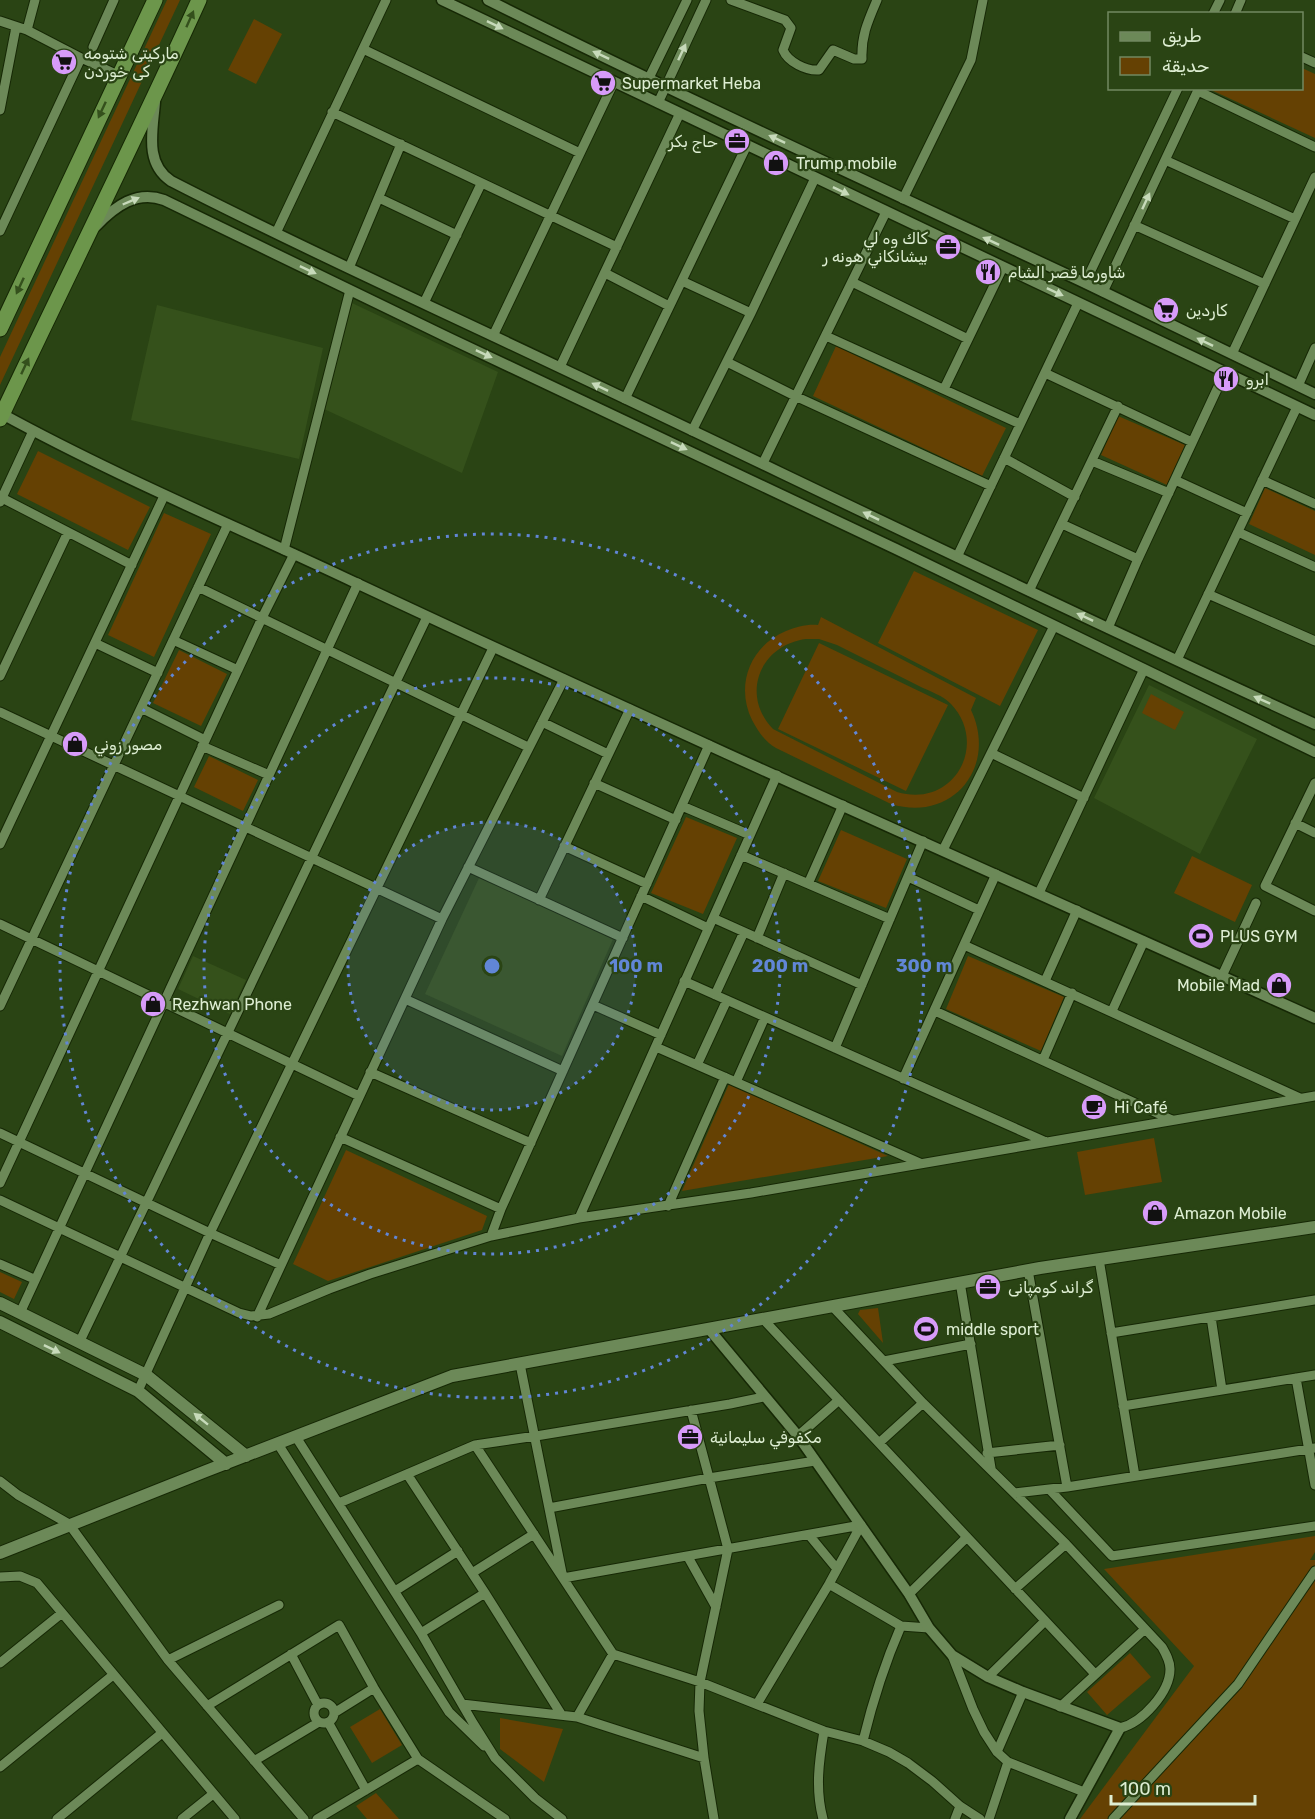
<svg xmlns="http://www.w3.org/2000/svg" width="1315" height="1819" viewBox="0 0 1315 1819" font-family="Rubik,Cairo,sans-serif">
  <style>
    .built { fill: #35511b }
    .green { fill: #654103; fill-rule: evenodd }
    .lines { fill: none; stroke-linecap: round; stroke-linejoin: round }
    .minor-casing { stroke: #162805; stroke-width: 11 }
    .tertiary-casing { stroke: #162805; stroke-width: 13 }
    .secondary-casing { stroke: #162805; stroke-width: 14 }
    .trunk-casing { stroke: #162805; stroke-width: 17 }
    .minor { stroke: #6c8958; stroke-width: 9 }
    .tertiary { stroke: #6c8958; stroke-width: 10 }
    .secondary { stroke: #6c8958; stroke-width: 12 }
    .trunk { stroke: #6c964b; stroke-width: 15 }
    .oneway { fill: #34501c }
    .oneway2 { fill: #c7daba }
    .ring { fill: none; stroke: #6186d6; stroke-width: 3; stroke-dasharray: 3 6 }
    .labels { text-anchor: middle; stroke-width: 4.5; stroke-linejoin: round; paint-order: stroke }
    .poi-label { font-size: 16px; fill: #deeed3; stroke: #2a4414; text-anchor: start }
    .centre { fill: #6186d6; stroke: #2a4414; stroke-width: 3 }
    .ring-label { font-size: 18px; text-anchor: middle; font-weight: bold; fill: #6186d6; stroke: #2a4414; stroke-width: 4.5; stroke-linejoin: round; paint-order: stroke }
  </style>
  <rect width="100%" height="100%" fill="#2a4414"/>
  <path class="built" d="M352,303L498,372L462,473L324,409Z
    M157,305L323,348L299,459L131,420Z
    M1149,685L1257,739L1200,854L1094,798Z
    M479,878L613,939L562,1056L425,994Z
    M193,956L246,980L230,1014L178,989Z"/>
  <path class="green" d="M167,0H180L0,385V357Z
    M254,19L282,34L256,84L228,70Z
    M1302,68L1315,74V138L1209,89L1302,88Z
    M836,346L1006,428L982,476L813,396Z
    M1118,416L1185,445L1167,485L1101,455Z
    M38,451L150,507L128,550L17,494Z
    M1265,488L1315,511V555L1249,524Z
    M164,513L211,534L154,657L108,635Z
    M914,571L1038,630L1000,706L878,643Z
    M821,617L976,698L971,710C998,767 952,823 891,804L776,748C765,742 758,731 752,720C735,685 750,646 786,631C796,627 807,624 818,625ZM806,639H819L837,645C864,659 892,672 919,686C929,691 944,696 951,704C989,744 954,809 897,792L773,729C740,695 760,645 806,639Z
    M819,643L948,705L906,791L778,729Z
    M179,650L227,674L201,726L153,703Z
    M1151,694L1184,712L1175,730L1142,713Z
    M209,756L258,780L243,811L194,787Z
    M686,817L737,838L703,914L651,893Z
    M841,830L907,859L886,908L818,881Z
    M1192,856L1252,885L1235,922L1174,893Z
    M968,956L1064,997L1041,1051L946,1009Z
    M729,1084L888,1156L682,1191Z
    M1154,1138L1162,1182L1085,1195L1077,1152Z
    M346,1150L487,1216L482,1230L328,1281L293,1264Z
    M0,1272L22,1282L14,1299L0,1292Z
    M878,1308L883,1343L858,1314L860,1310Z
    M1315,1536V1552L1310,1560H1315V1819H1080L1194,1666L1104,1569Z
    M1130,1653L1151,1677L1107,1715L1087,1692Z
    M380,1709L402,1745L372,1763L350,1727Z
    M500,1718L563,1729L544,1782L500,1749Z
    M376,1793L399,1819H367L356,1806Z"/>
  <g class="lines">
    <g class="minor-casing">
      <path id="minor" d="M731,0L785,20L791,28L783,50C788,62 806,71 819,70L833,50L854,59H862C861,36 868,21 877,0
        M1213,14L1220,0
        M1235,14L1241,0
        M0,21L27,30L81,58
        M27,30L35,0
        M93,47L114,0
        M363,49L580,153
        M1302,57L1315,63
        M649,78L687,0
        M1198,91L1315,147
        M658,103L706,0
        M0,110L16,27
        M332,112L617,247
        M1165,160L1295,219
        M379,198L457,235
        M903,199L971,60L983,0
        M1134,225L1265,284
        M0,231L81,58L118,75
        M276,233L386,0
        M349,268L401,144
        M605,273L669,306
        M682,281L751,313
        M852,282L968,339
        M1085,283L1178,88
        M1103,292L1199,88
        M424,303L481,184
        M493,336L614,82
        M826,336L1020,424
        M1232,354L1315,177
        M727,362L795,396L991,486
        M560,367L680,113
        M1045,373L1192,442
        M1298,386L1315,348
        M944,389L1003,267
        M625,399L747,145
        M692,431L751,313L815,178
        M1004,458L1075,497
        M1092,461L1169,493
        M763,463L886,212
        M1175,480L1247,513
        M1262,480L1315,504
        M2,498L132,565
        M0,502L33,431
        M1062,524L1138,559
        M1238,532L1315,567
        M284,550L350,290
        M957,557L1078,303
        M198,587L528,747
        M1029,591L1118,406
        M1208,594L1315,641
        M1108,628L1138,559L1225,372
        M173,640L238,670
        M95,643L158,673
        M1177,660L1297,407
        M0,676L68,532
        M141,708L205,740
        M0,712L442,919
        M542,722L608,754
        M202,746L269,775
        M991,753L1084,798
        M594,783L676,820
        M1315,783L1265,886L1315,911
        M682,806L750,835
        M1295,823L1315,833
        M0,844L164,496
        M564,846L647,884
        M943,850L1054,626
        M741,855L890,919
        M468,867L623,938
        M908,877L979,910
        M808,884L843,805
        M1039,893L1144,669
        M641,896L708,928
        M539,900L630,709
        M713,918L862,985
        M0,924L359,1096
        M757,938L784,873
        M964,945L1300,1098
        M1222,976L1256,903
        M684,981L1044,1141
        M1045,981L1077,910
        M715,995L744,932
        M405,999L563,1071
        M593,1005L661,1035
        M0,1006L228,524
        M935,1011L1172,1120
        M1112,1011L1144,941
        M656,1047L920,1163
        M835,1048L923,841
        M1043,1060L1072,993
        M697,1065L727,1000
        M370,1072L531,1143
        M903,1079L996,874
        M736,1082L765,1017
        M0,1133L210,1233L281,1265
        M340,1137L501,1209
        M0,1183L262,618L294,554
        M0,1200L239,1313L251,1316L269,1314L329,1289L370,1274L491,1236L579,1218L751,1193L1315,1096
        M668,1206L725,1077
        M579,1218L777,775
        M491,1236L501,1209L709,745
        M1099,1259L1135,1476
        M0,1264L34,1279
        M1028,1270L1067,1487
        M960,1282L991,1468
        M832,1306L923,1403L1066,1544L1162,1647C1166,1654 1170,1661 1170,1669C1170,1692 1142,1723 1120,1728
        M20,1313L358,583
        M257,1317L442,919L564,679
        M1211,1317L1222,1390
        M764,1320L1095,1674
        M1111,1333L1315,1300
        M79,1343L427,617
        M884,1361L971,1344
        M520,1364L563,1578L861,1525
        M1296,1378L1315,1485
        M138,1391L210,1233L493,648
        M1123,1406L1315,1375
        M691,1410L728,1549L700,1682L699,1711L704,1758L714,1819
        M798,1436L839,1400
        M296,1437L421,1633L473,1723L495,1758L535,1798L562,1819
        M879,1443L923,1403
        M278,1444L449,1712L484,1746
        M475,1445L613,1654L700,1682L824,1731L863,1741L889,1752L908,1763L932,1781L960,1806L980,1819
        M987,1453L1060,1445
        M407,1474L485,1593L561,1714
        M0,1481L18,1495L69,1524L168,1660L304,1819
        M1049,1489L1112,1556L1315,1526
        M1015,1493L1067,1487L1315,1448
        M339,1503L475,1445L536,1436L730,1404L764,1397
        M549,1508L709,1478L815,1461
        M809,1535L837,1569
        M688,1557L716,1607
        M472,1573L534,1534
        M0,1577L20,1576L37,1583L235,1819
        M829,1584L901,1626L929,1628
        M1015,1589L1066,1544
        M395,1591L458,1551
        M909,1594L967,1537
        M421,1633L485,1593
        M291,1654L318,1705
        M952,1655L973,1709L984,1732L997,1752L1008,1762L1084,1792
        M168,1660L279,1605
        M0,1663L62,1613
        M988,1677L1045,1621
        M314 1713a10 10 0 1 1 20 0a10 10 0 1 1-20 0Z
        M462,1704L577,1717L704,1758
        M757,1704L829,1584L861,1525
        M207,1706L339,1625L374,1688L418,1759L505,1819
        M1060,1707L1145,1629
        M334,1713L374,1688
        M577,1717L613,1654
        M328,1722L366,1790
        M863,1741C873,1700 884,1665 901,1626
        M997,1752L1023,1692
        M254,1761L319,1722
        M0,1767L113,1675
        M57,1819L162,1733
        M182,1819L213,1794
        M317,1819L418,1759
        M823,1819C815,1789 819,1761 824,1731
        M955,1819L960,1806
        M989,1819L1008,1762
        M1113,1819L1238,1684L1315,1571"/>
    </g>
    <g class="tertiary-casing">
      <path id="tertiary" d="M442,0L1315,415
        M488,0C684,98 884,189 1083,282C1161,319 1237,357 1315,394
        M155,102C153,130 144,163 171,181C299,247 431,306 561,368C812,487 1062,609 1315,724
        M96,226C115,206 137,190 164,200L447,337L896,549L1315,752
        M2,414C117,477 238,527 356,583C674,732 995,874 1315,1018
        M709,1329L798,1436L909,1594L929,1628L952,1655L988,1677L1023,1692L1120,1728L1070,1819"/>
    </g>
    <g class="secondary-casing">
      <path id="secondary" d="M0,1303L146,1375L246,1456
        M0,1322L138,1391L226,1464
        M0,1553L206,1471L452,1376L1040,1268L1315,1227"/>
    </g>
    <g class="trunk-casing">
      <path id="trunk" d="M0,329L155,0
        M0,419C66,279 135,141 199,0"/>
    </g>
    <use href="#minor" class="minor"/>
    <use href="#tertiary" class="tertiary"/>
    <use href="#secondary" class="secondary"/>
    <use href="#trunk" class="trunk"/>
  </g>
  <defs><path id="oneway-solid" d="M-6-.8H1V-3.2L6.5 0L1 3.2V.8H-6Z" transform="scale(1.5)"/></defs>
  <g class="oneway">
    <use href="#oneway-solid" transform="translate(190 19) rotate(-66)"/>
    <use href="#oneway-solid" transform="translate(102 110) rotate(115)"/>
    <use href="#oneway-solid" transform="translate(20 286) rotate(115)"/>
    <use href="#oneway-solid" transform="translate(25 366) rotate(-65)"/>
  </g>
  <g class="oneway2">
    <use href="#oneway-solid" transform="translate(495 25) rotate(26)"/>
    <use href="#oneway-solid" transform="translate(682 52) rotate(-65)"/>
    <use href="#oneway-solid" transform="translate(601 55) rotate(-155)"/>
    <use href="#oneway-solid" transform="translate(777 139) rotate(-155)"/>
    <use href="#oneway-solid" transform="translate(841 191) rotate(26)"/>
    <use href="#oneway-solid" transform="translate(131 201) rotate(-23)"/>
    <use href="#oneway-solid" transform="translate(1146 201) rotate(-65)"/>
    <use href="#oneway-solid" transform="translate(991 241) rotate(-155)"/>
    <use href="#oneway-solid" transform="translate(308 270) rotate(25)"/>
    <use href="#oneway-solid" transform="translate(1055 292) rotate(25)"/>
    <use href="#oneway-solid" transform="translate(1205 342) rotate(-154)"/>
    <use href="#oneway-solid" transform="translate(484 354) rotate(25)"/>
    <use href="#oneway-solid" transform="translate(600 387) rotate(-154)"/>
    <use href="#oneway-solid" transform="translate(679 446) rotate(25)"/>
    <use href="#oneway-solid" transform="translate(871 516) rotate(-154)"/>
    <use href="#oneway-solid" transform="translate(1085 617) rotate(-155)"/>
    <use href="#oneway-solid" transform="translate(1262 700) rotate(-156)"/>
    <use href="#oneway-solid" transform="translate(52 1349) rotate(26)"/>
    <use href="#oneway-solid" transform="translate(201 1419) rotate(-141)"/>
  </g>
  <circle cx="492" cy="966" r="144" fill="#6186d6" fill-opacity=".12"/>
  <g class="ring">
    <circle cx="492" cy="966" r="144"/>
    <circle cx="492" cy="966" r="288"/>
    <circle cx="492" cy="966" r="432"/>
  </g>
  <defs>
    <g id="supermarket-disc" transform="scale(1.35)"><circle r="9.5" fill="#d79bf9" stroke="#2a4414"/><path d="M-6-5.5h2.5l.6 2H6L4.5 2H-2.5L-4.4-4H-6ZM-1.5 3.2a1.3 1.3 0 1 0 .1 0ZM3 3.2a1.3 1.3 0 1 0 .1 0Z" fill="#111"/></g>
    <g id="office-disc" transform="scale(1.35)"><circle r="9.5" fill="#d79bf9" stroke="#2a4414"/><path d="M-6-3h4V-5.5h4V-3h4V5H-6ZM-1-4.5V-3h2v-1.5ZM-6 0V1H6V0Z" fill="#111"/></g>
    <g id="shop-disc" transform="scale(1.35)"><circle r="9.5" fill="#d79bf9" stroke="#2a4414"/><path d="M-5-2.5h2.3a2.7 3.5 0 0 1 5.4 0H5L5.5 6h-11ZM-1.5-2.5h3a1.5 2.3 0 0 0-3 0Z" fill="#111"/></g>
    <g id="restaurant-disc" transform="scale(1.35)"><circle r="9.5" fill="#d79bf9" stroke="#2a4414"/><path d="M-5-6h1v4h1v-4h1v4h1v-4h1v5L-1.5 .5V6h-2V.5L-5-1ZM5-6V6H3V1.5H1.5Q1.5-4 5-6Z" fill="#111"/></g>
    <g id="stadium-disc" transform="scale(1.35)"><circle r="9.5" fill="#d79bf9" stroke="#2a4414"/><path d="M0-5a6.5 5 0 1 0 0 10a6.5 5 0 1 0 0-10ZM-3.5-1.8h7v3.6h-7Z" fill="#111"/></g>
    <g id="cafe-disc" transform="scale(1.35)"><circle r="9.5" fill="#d79bf9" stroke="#2a4414"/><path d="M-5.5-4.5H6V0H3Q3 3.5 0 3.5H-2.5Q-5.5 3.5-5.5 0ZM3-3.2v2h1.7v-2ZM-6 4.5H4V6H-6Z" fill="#111"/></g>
  </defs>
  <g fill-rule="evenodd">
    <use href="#supermarket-disc" x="64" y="62"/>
    <use href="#supermarket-disc" x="603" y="83"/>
    <use href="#office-disc" x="737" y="141"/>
    <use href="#shop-disc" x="776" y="163"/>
    <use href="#office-disc" x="948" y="247"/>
    <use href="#restaurant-disc" x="988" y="272"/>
    <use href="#supermarket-disc" x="1166" y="310"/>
    <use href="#restaurant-disc" x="1226" y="379"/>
    <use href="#shop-disc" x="75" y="744"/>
    <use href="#stadium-disc" x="1201" y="936"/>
    <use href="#shop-disc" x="1279" y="985"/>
    <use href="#shop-disc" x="153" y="1004"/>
    <use href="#cafe-disc" x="1094" y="1107"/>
    <use href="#shop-disc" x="1155" y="1213"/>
    <use href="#office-disc" x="988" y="1287"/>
    <use href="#stadium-disc" x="926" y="1329"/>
    <use href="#office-disc" x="690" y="1437"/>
  </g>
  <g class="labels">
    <g class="poi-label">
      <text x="84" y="59">مارکیتی شتومه<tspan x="84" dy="18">کی خوردن</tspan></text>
      <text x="622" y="89">Supermarket Heba</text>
      <text x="718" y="147" text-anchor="end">حاج بكر</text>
      <text x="796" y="169">Trump mobile</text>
      <text x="928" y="244" text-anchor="end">كاك وه لي<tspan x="928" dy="18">بيشانكاني هونه ر</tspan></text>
      <text x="1008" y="278">شاورما قصر الشام</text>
      <text x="1186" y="316">كاردين</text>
      <text x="1246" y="385">ابرو</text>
      <text x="94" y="750">مصور زوني</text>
      <text x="1220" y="942">PLUS GYM</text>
      <text x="1260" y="991" text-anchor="end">Mobile Mad</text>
      <text x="172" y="1010">Rezhwan Phone</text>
      <text x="1114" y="1113">Hi Café</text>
      <text x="1174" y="1219">Amazon Mobile</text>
      <text x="1008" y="1293">گراند كومپانى</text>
      <text x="946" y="1335">middle sport</text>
      <text x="710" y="1443">مكفوفي سليمانية</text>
    </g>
  </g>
  <circle cx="492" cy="966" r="9" class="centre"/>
  <g class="ring-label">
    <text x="636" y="972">100 m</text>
    <text x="780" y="972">200 m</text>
    <text x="924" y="972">300 m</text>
  </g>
  <rect x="1108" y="12" width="195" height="78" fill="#2a4414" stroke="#728860" stroke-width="1.5"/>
  <rect x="1120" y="32" width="30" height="9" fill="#6c8958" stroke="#728860" stroke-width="1.5"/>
  <text x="1162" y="42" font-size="18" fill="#deeed3">طريق</text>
  <rect x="1120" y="57" width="30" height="18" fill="#654103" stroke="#728860" stroke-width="1.5"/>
  <text x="1162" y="72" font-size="18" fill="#deeed3">حديقة</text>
  <path d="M1111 1795v9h144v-9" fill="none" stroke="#deeed3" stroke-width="3"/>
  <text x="1120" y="1795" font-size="18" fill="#deeed3" stroke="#2a4414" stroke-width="4.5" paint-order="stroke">100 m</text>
</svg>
